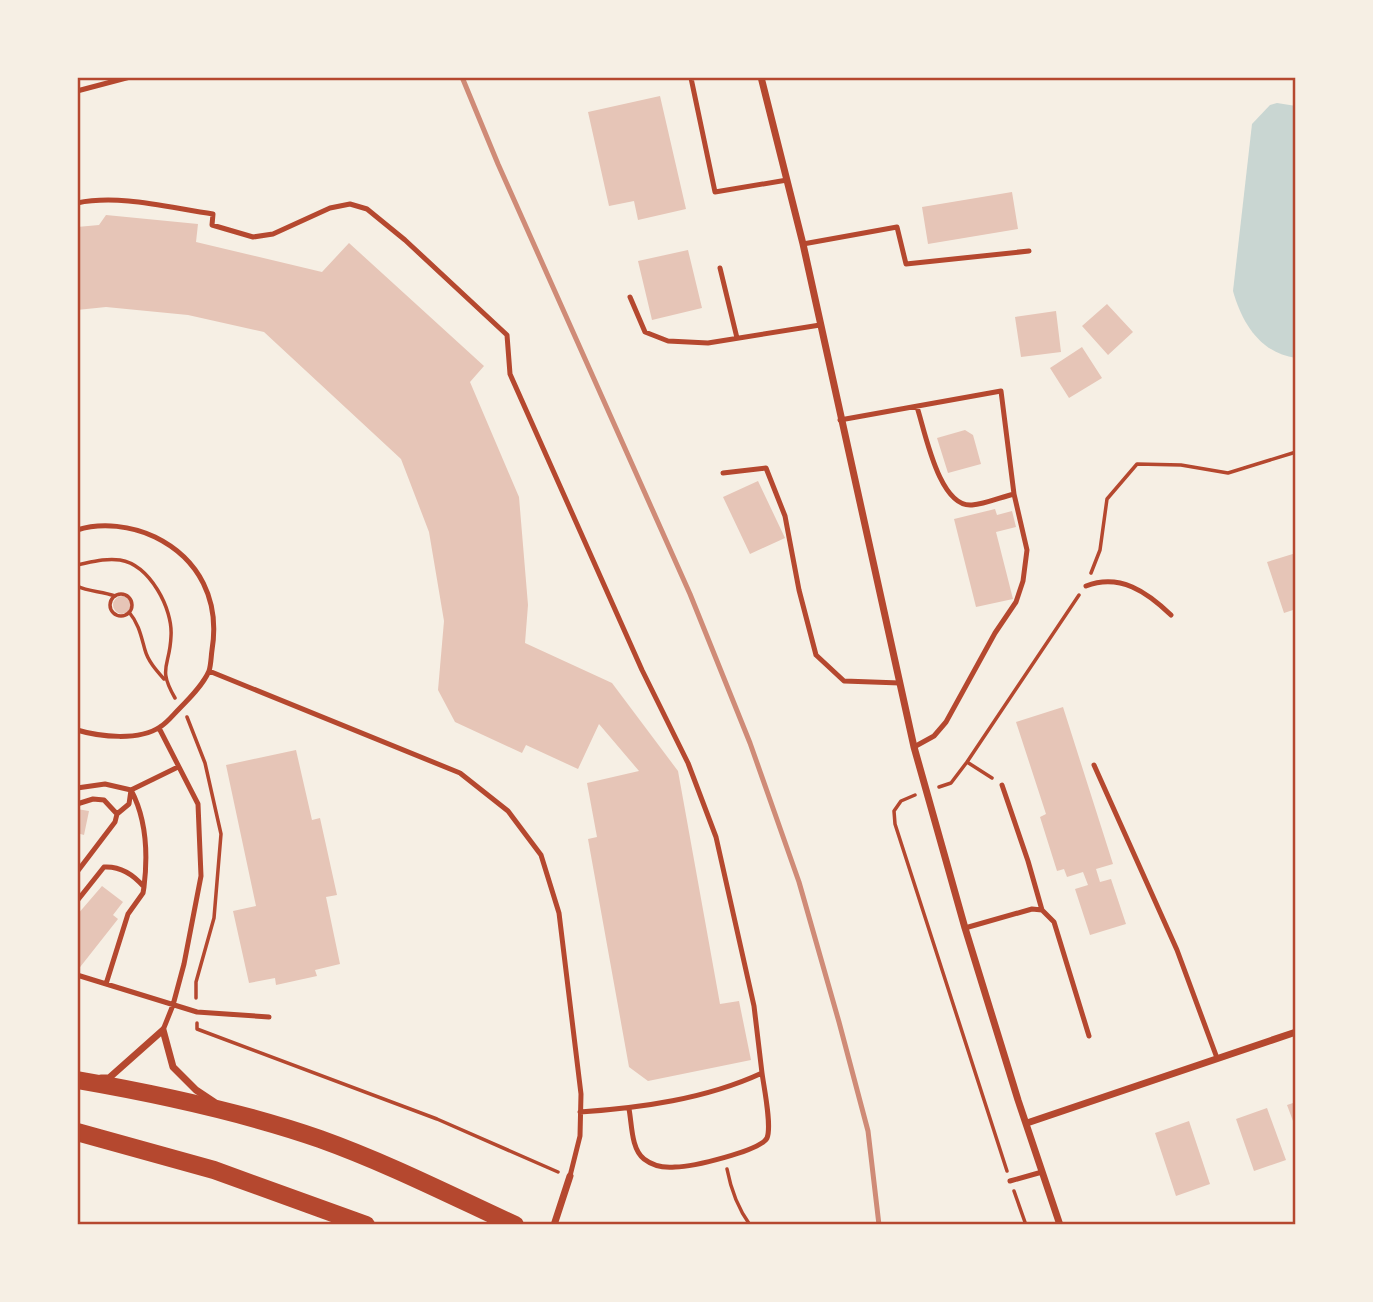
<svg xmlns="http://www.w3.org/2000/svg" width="1373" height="1302" viewBox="0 0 1373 1302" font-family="Commissioner,sans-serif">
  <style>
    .water { fill: #c9d6d2 }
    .building { fill: #e6c5b7 }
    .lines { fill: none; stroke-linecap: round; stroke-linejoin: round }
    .path { stroke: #b5482f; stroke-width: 3.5 }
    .service { stroke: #b5482f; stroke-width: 5 }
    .minor { stroke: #b5482f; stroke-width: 7 }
    .primary { stroke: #b5482f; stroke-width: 18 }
    .rail { stroke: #cf8b77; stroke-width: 5 }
    .neatline { fill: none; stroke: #b5482f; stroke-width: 2.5 }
  </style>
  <rect width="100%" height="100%" fill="#f6efe4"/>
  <path class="water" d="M1277,103L1296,106V358C1260,353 1242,323 1233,291L1252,124L1270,105Z"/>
  <path class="building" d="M660,96L686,209L638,220L634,201L609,206L588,112Z
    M1012,192L1018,229L928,244L922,207Z
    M106,215L198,224L196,242L322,272L349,243L484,366L470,382L519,497L528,605L525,643L612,683L678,771L720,1004L739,1001L751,1060L648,1081L629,1067L588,839L597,837L587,783L639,771L599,724L578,769L526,745L522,753L455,722L438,690L444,621L429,532L401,459L264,332L188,315L106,307L77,310V227L99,225Z
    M688,250L702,308L652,320L638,261Z
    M1107,304L1133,332L1108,355L1082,326Z
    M1056,311L1061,352L1021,357L1015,317Z
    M1082,347L1102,378L1069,398L1050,368Z
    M965,430L973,435L981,464L948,473L937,438Z
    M758,481L785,538L750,554L723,497Z
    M995,509L997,515L1012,511L1016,527L996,532L1013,599L976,607L954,519Z
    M1296,553V609L1284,613L1267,562Z
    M113 605a9 9 0 1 1 18 0a9 9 0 1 1-18 0Z
    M1063,707L1113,864L1096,869L1100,882L1111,879L1126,924L1090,935L1075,889L1088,885L1083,872L1067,877L1064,869L1057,871L1040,817L1046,814L1016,722Z
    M296,750L312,820L320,818L337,895L326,897L340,964L315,970L317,976L276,985L275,978L249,983L233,911L256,906L226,765Z
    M77,809L89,811L84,835L77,833Z
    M102,886L123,902L113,915L118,919L77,971V915Z
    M1296,1102V1129L1287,1105Z
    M1267,1108L1286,1160L1254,1171L1236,1119Z
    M1189,1121L1210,1184L1176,1196L1155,1133Z"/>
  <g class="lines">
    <path class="path" d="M77,565C92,562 105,558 120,560C150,565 173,609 171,636C170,667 157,667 175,698
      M1091,573L1100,550L1107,499L1137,464L1181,465L1228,473L1296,452
      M77,586C89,592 102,591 115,596
      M110 605a11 11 0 1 1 22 0a11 11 0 1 1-22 0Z
      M129,612C139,624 141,636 145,650C148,661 156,670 164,679
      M187,717L205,763L221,834L214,918L196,982V998
      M967,762L992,778
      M939,787L951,783L967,762L1079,595
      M915,795L901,801L894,811L895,824L1007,1171
      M197,1023V1029L437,1119L558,1172
      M727,1169C731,1190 737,1207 750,1225
      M1014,1191L1026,1225"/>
    <path class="service" d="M698,77L691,78L715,192L787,180
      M77,91L130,77
      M77,203C120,194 170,208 213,214L212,225L253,237L273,234L330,208L350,204L367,209L405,240L507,335L510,374L642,670L688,763L716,837L754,1006L762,1073C706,1099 640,1108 580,1112
      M803,244L897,227L906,264L1029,251
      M720,268L737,338
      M630,297L645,332L668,341L708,343L820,325
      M917,407C925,431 939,508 972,505C986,504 1001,497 1014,494
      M840,420L1001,391L1014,494L1027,550L1023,581L1016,602L995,633L946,722L934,736L914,747
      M723,473L766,468L785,516L799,590L816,655L844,681L900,683
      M77,530C102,522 132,526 155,537C200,559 220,601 212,650C211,657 211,665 209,671C203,685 189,699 179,709C173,715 167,723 160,727C139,741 100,737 77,730
      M1086,586C1120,573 1147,592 1171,615
      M209,671L460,773L508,811L541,855L559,913L581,1094L580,1136L570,1176
      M159,728L198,804L201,876L184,964L173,1005L163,1030
      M1094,765L1177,950L1217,1058
      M1002,785L1028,861L1042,910
      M77,788L105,784L131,790L178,767
      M131,790C147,820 148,854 144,887
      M77,804L93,799L104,800L117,814L115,822L77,872
      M117,814L129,804L131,790
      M77,901L104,867C121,866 133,874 144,887L143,893L128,914L106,984
      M965,928L1032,909L1042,910L1054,922L1089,1036
      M77,975L197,1012L269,1017
      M629,1109C632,1124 631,1149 644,1159C653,1166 664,1168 675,1167C692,1167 760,1151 767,1138C772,1126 764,1088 762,1073
      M1010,1181L1042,1172"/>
    <path class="minor" d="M761,77L803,244L914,747L965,928L1018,1100L1060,1225
      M101,1078H109L163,1030L173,1067L196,1090L214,1102
      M1027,1123L1296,1032
      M554,1225L570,1176"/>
    <path class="primary" d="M77,1080C158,1094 242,1112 320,1139C387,1163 450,1195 515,1225
      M77,1132L214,1170L366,1225"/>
    <path class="rail" d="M462,77L498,164L690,594L750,743L799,882L839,1022L868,1131L879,1225"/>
  </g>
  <rect width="1373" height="1302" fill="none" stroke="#f6efe4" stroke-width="158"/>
  <rect x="79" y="79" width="1215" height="1144" class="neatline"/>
</svg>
